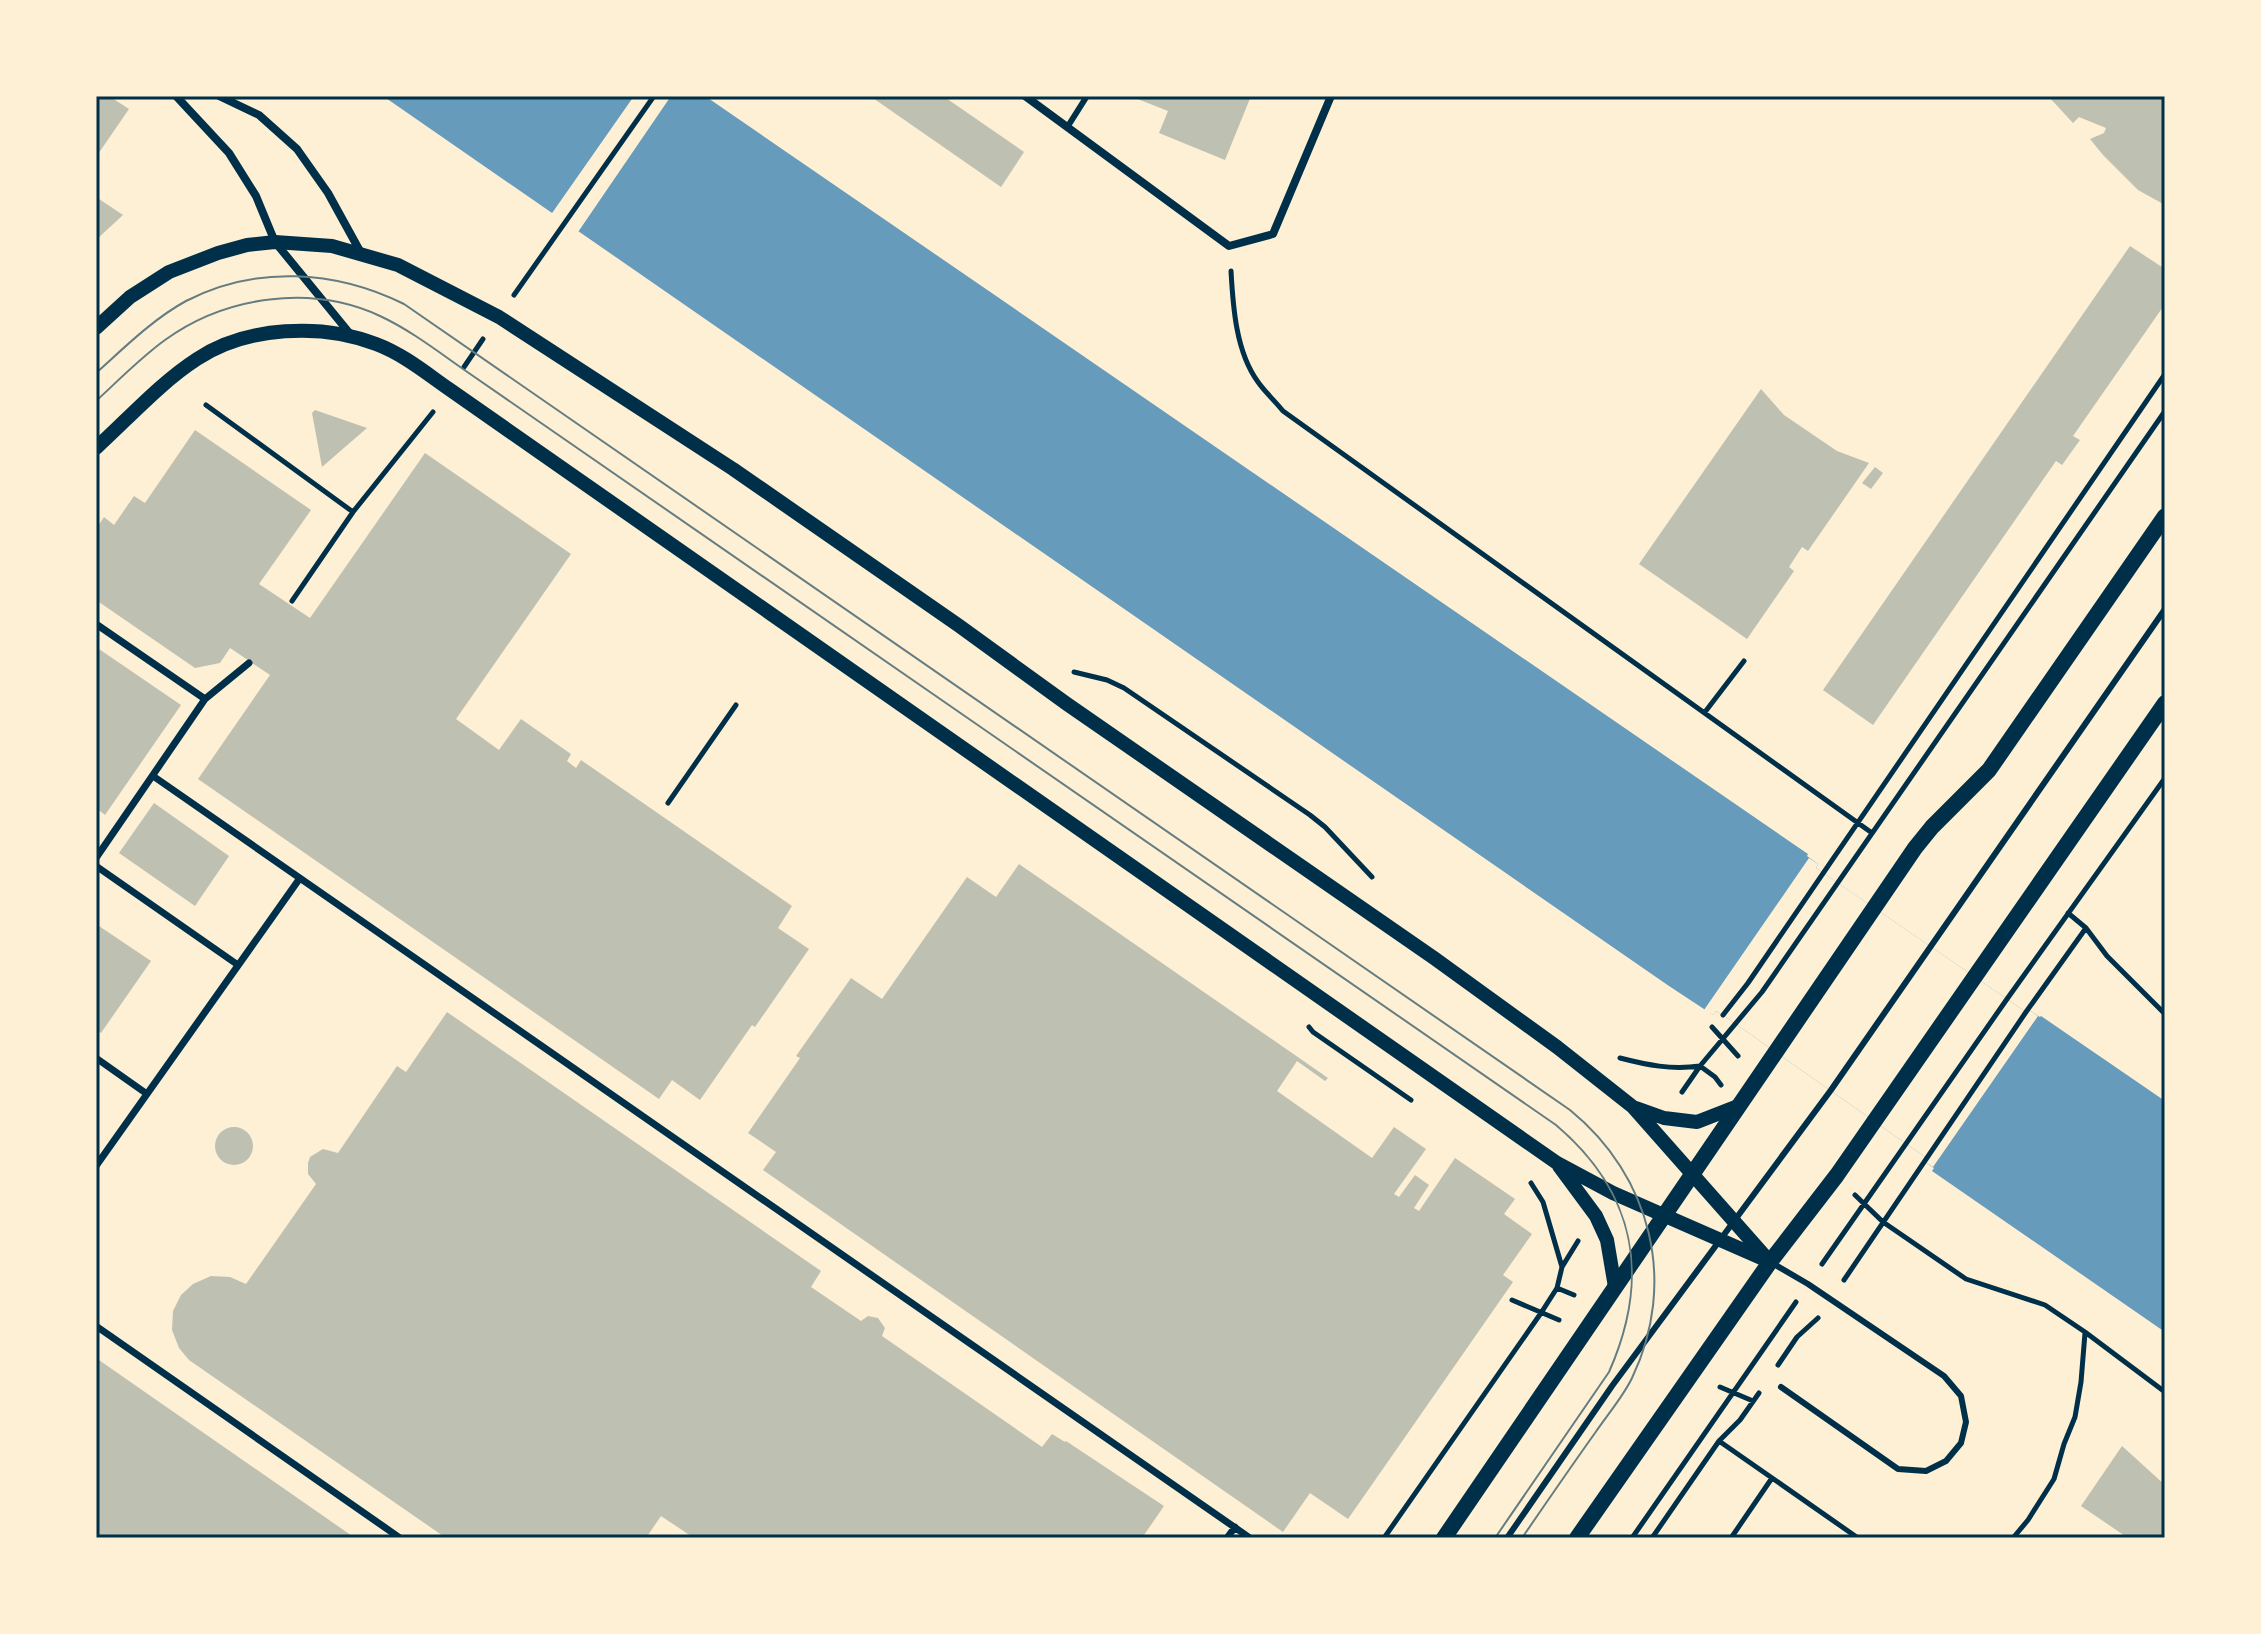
<svg xmlns="http://www.w3.org/2000/svg" width="2261" height="1634" viewBox="0 0 2261 1634" font-family="Mulish,sans-serif">
  <style>
    .water { fill: #669bbc }
    .pier { fill: #fdf0d5 }
    .building { fill: #bec0b2 }
    .lines { fill: none; stroke-linecap: round; stroke-linejoin: round }
    .path { stroke: #003049; stroke-width: 5 }
    .service { stroke: #003049; stroke-width: 6 }
    .pedestrian { stroke: #003049; stroke-width: 7 }
    .minor { stroke: #003049; stroke-width: 8 }
    .tertiary { stroke: #003049; stroke-width: 14 }
    .secondary { stroke: #003049; stroke-width: 16 }
    .tram { stroke: #657d81; stroke-width: 2 }
    .neatline { fill: none; stroke: #003049; stroke-width: 3 }
  </style>
  <rect width="100%" height="100%" fill="#fdf0d5"/>
  <path class="water" d="M383,96H705L1808,854L1807,856L1818,864L1816,868L2026,1012L2029,1010L2040,1017L2041,1016L2165,1101V1332L1932,1171L1934,1168L1925,1162V1157L1723,1015L1716,1011L1713,1015L1669,986Z"/>
  <path class="pier" d="M634,96H671L576,235L550,216Z
    M1809,858L1818,864L1816,868L1838,883L2026,1012L2029,1010L2038,1016L1933,1167L1925,1162V1157L1723,1015L1716,1011L1713,1015L1704,1010Z"/>
  <path class="building" d="M96,96H109L129,109L96,157Z
    M870,96H943L1024,152L1001,187Z
    M1130,96H1251L1225,160L1159,133L1168,111Z
    M2048,96H2165V205L2138,190L2103,155L2090,139L2104,133L2106,128L2079,117L2073,123Z
    M96,197L123,215L96,240Z
    M2130,246L2165,269V304L2073,436L2080,440L2062,465L2056,461L1873,725L1823,690Z
    M1761,389L1784,415L1837,451L1869,463L1808,551L1802,547L1789,567L1794,571L1747,639L1639,564Z
    M315,410L367,428L322,467L312,413Z
    M195,430L311,510L259,584L310,618L425,453L571,554L456,719L499,750L521,719L571,754L567,761L576,768L581,760L792,906L778,928L809,949L755,1027L752,1025L700,1100L672,1080L659,1099L198,779L270,675L230,648L220,663L195,668L96,600V529L104,517L114,525L134,496L145,503Z
    M1875,467L1883,473L1871,489L1862,483Z
    M96,647L181,705L105,815L96,808Z
    M154,803L229,856L195,906L119,853Z
    M1019,864L1328,1078L1325,1081L1297,1061L1277,1091L1372,1158L1394,1127L1426,1149L1394,1194L1399,1197L1415,1175L1429,1185L1414,1208L1419,1211L1455,1158L1515,1199L1504,1214L1532,1234L1503,1275L1513,1282L1348,1519L1310,1493L1283,1532L763,1170L776,1152L748,1133L800,1058L796,1056L851,978L882,999L967,877L996,897Z
    M96,924L151,961L101,1033L96,1030Z
    M447,1012L821,1271L811,1287L861,1321L868,1316L878,1318L885,1328L882,1336L1042,1447L1052,1434L1065,1442L1066,1441L1164,1506L1142,1538H694L661,1516L646,1538H446L189,1360L179,1348L172,1330L173,1311L181,1295L193,1284L211,1276L230,1277L246,1284L316,1184L308,1174V1163L310,1157L323,1149L338,1153L397,1066L406,1072Z
    M215 1146a19 19 0 1 1 38 0a19 19 0 1 1-38 0Z
    M96,1358L355,1538H96Z
    M2122,1446L2165,1485V1538H2142L2137,1535L2135,1538H2128L2081,1506Z"/>
  <g class="lines">
    <path class="path" d="M1231,271C1233,307 1236,352 1258,382C1265,392 1275,401 1283,411L1872,833
      M514,295L654,96
      M464,367L483,339
      M206,405L353,512
      M292,601L353,512L433,412
      M1074,672L1107,680L1124,688L1310,815L1325,827L1372,877
      M1705,712L1744,661
      M668,803L736,705
      M2068,913L2086,928L2107,956L2165,1014
      M1723,1015L1748,983L2165,374
      M1309,1027L1313,1032L1411,1100
      M1712,1027L1738,1056
      M1620,1058C1647,1065 1671,1070 1700,1066L1715,1077L1721,1085
      M1682,1092L1700,1066L1762,992L2165,411
      M1531,1183L1543,1202L1562,1267
      M1855,1195L1883,1222L1966,1279L2045,1305L2085,1332L2165,1392
      M1822,1264L2007,999L2165,778
      M1844,1280L2026,1012L2086,928
      M1557,1288L1574,1295
      M1512,1300L1559,1320
      M1778,1365L1797,1337L1818,1318
      M1720,1387L1753,1401
      M1719,1441L1858,1538
      M1384,1538L1541,1313L1557,1288L1562,1267L1578,1241
      M1632,1538L1796,1302
      M1652,1538L1719,1441L1740,1420L1759,1393
      M1731,1538L1772,1478
      M2013,1538L2028,1520L2054,1479L2064,1444L2075,1417L2081,1382L2085,1333"/>
    <path class="service" d="M1068,126L1087,96
      M1772,1263L1808,1284L1944,1376L1961,1396L1966,1422L1961,1443L1946,1461L1926,1471L1898,1469L1781,1387
      M1507,1538L1612,1386L1831,1090L2165,609"/>
    <path class="pedestrian" d="M96,624L205,699L96,858
      M205,699L249,663
      M153,776L1250,1538
      M96,866L238,965
      M96,1058L147,1094
      M96,1166L300,878
      M96,1326L400,1538
      M1227,1538L1235,1527"/>
    <path class="minor" d="M176,96L229,153L256,196L275,242L351,335
      M219,96L259,115L297,149L328,193L361,253
      M1025,96L1229,246L1273,234L1331,96"/>
    <path class="tertiary" d="M96,328L130,297L169,272L218,253L247,245L275,242L332,246L398,265L499,317L733,469L958,625L1067,704L1434,958L1557,1047L1633,1107L1770,1262
      M96,448C129,418 160,383 197,359C247,326 322,323 376,344C403,354 426,373 449,389L1557,1163L1613,1193L1766,1260
      M1636,1108L1664,1118L1697,1122L1738,1106
      M1559,1166L1596,1216L1607,1240L1615,1287"/>
    <path class="secondary" d="M1444,1538L1915,848L1932,827L1989,770L2165,516
      M1577,1538L1770,1262L1837,1175L2165,703"/>
    <path class="tram" d="M96,373C124,348 153,319 186,301C256,265 335,270 404,304L1570,1110C1651,1176 1678,1282 1632,1378C1623,1397 1607,1415 1595,1433C1570,1468 1546,1503 1522,1538
      M96,401C118,381 140,358 165,340C226,296 311,284 380,316C410,330 436,350 463,369L1556,1125C1636,1193 1651,1277 1609,1372L1495,1538"/>
  </g>
  <rect width="2261" height="1634" fill="none" stroke="#fdf0d5" stroke-width="196"/>
  <rect x="98" y="98" width="2065" height="1438" class="neatline"/>
</svg>
